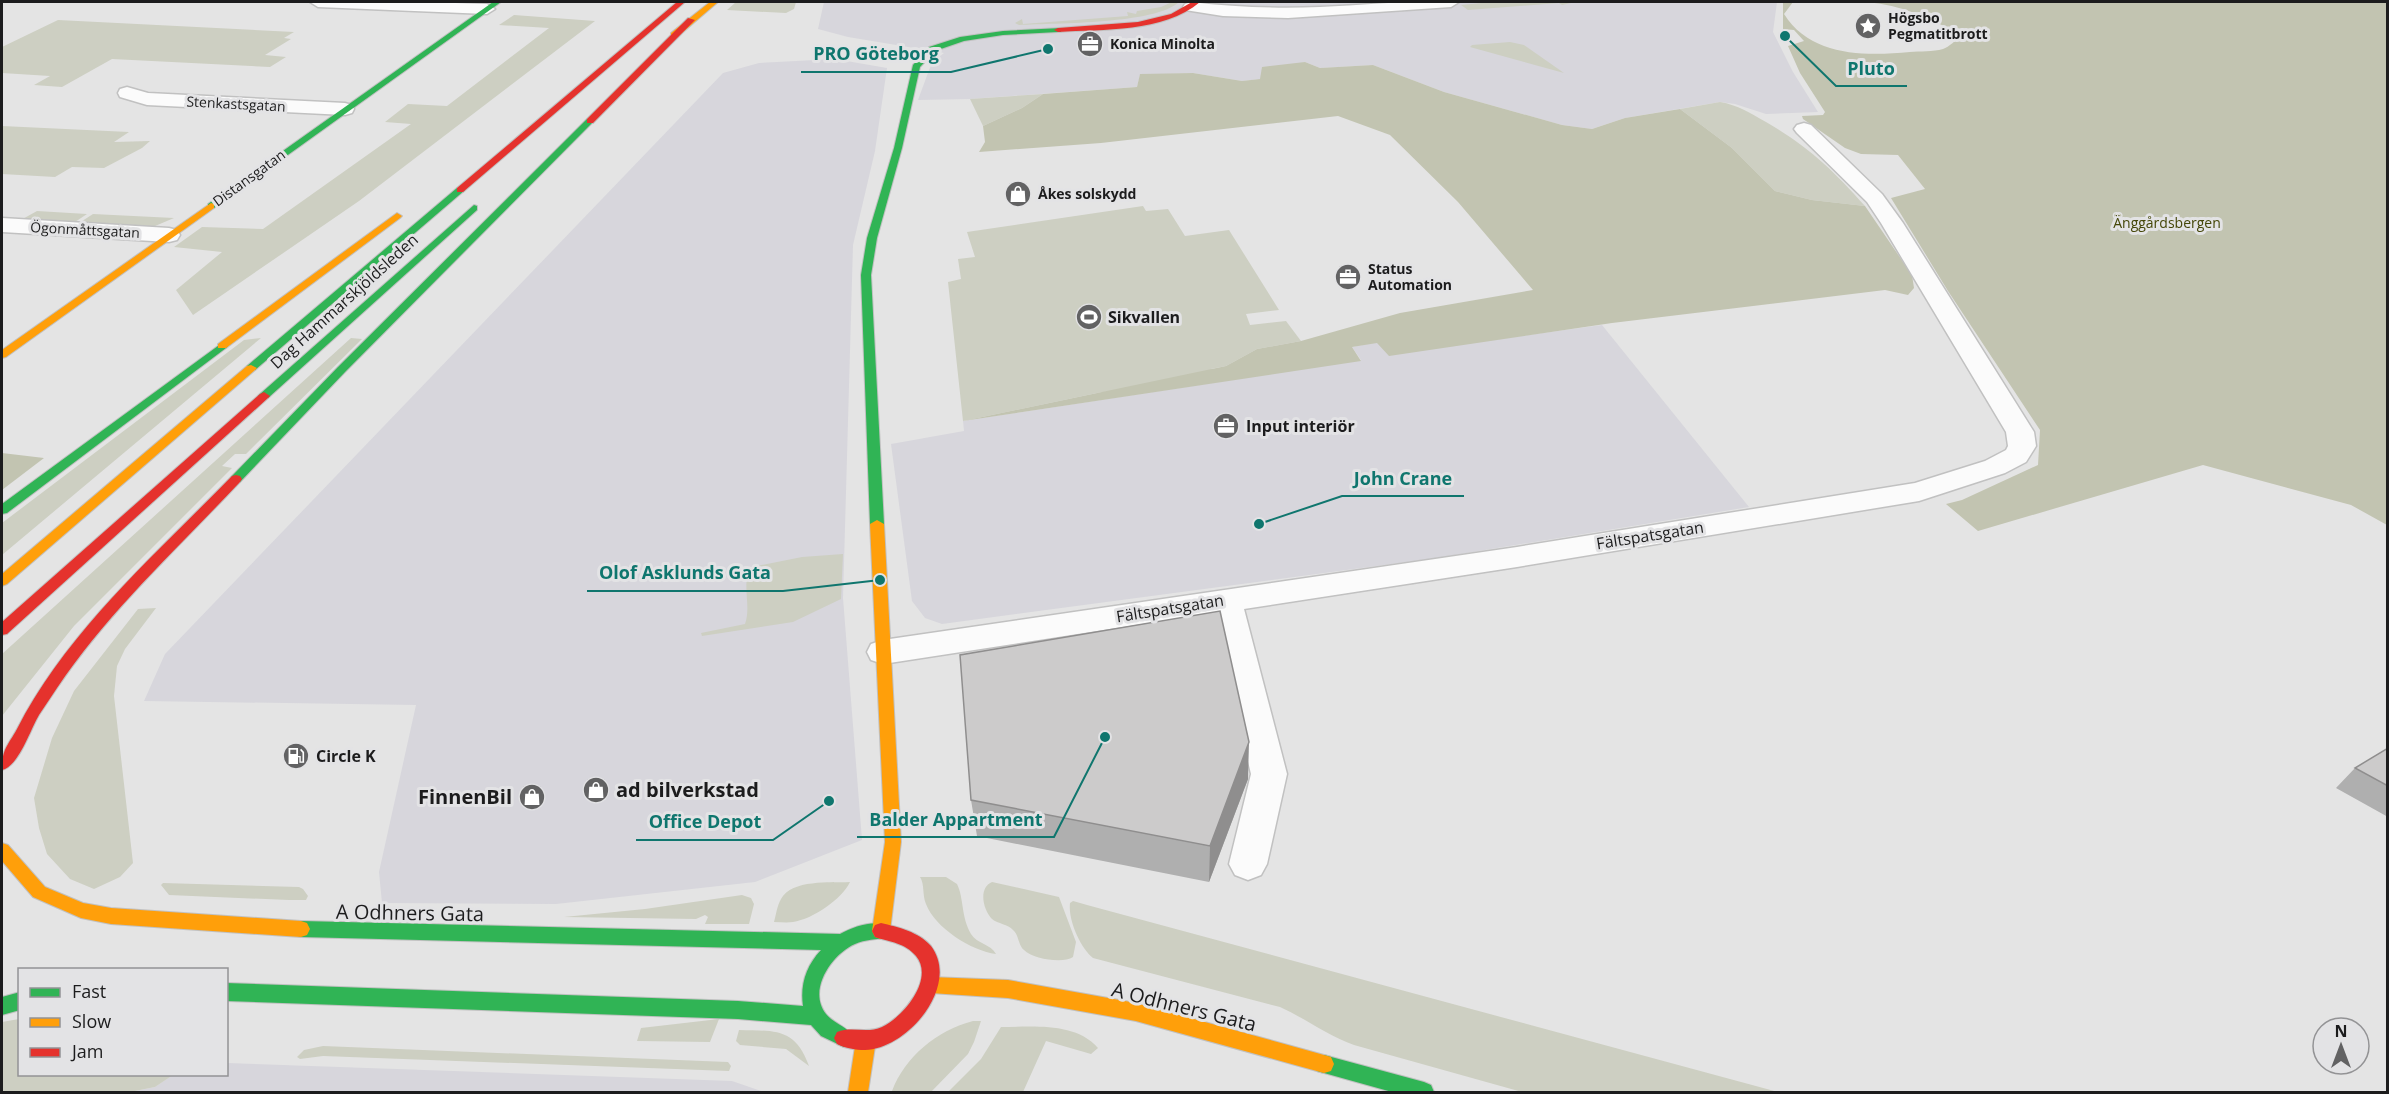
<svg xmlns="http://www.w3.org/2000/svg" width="2389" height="1094" viewBox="0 0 2389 1094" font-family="'Open Sans',sans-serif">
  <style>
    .built { fill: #d7d6dc }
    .green { fill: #cdcfc2 }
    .forest { fill: #c2c4b1 }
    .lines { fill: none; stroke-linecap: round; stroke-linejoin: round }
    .street-casing { stroke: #c1c1c1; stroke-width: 3 }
    .fast-casing { stroke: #c1c1c1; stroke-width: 2 }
    .slow-casing { stroke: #c1c1c1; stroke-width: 2 }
    .jam-casing { stroke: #c1c1c1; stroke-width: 2 }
    .street { fill: #fbfbfb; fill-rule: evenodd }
    .fast { fill: #30b455; fill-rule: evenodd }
    .slow { fill: #ff9f0a; fill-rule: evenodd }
    .jam { fill: #e5322d; fill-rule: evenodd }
    .wall { fill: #afafaf }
    .shaded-wall { fill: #8f8e8e }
    .building { fill: #cccbcb; stroke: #8f8e8e; stroke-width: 1.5 }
    .labels { text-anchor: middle; stroke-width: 6; stroke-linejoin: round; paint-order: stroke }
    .far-poi-label { font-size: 14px; font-weight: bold; fill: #1c1c1d; stroke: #e3e3e5; text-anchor: start }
    .far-street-label { font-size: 14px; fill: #1c1c1d; stroke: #e3e3e5 }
    .far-park-label { font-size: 14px; fill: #444608; stroke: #e3e3e5 }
    .street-label { font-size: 16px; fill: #1c1c1d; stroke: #e3e3e5 }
    .poi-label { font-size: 16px; font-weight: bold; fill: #1c1c1d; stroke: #e3e3e5; text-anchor: start }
    .near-poi-label { font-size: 20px; font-weight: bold; fill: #1c1c1d; stroke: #e3e3e5; text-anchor: start }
    .near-street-label { font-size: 20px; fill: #1c1c1d; stroke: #e3e3e5 }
    .leader { fill: none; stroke: #0f766e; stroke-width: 2 }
    .callout-dot { fill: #0f766e; stroke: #e3e3e5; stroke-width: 2 }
    .callout-label { font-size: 18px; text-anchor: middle; font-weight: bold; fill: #0f766e; stroke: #e3e3e5; stroke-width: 6; stroke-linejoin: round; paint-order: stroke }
  </style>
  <rect width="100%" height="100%" fill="#e4e4e4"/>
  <path class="built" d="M824,2H1777L1773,32L1793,72L1818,112L1766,114L1735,104L1720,102L1625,118L1592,129L1562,125L1444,92L1373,65L1320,68L1305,62L1261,79L1242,81L1193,73L1140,75L1137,87L970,99L918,100L932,62L944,53L848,37L818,29Z
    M835,59L887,68L875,151L853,245L843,598L862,840L755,882L556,904L382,903L379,872L416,705L144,701L165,654L723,73L759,63Z
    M1602,325L1749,507L1436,558L942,624L925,618L912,601L891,444L964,431L963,421L1361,360L1352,347L1377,342L1499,339Z
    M227,1063L732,1081L764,1092H130L155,1087L173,1075L226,1074Z"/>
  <path class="green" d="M736,2H796L794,9L786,13L727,10Z
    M1172,2H1179C1156,24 1057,23 1019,25L1015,23L1022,19L1023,24L1128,16L1127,12L1136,14L1137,11L1161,7Z
    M1492,2H1565L1571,3L1562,5L1559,3L1468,10L1461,5Z
    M514,15L595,21L359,201L193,315L176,290L222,252L174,247L202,227L263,229L411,124L385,122L408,104L447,106L549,28L499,25Z
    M58,20L294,32L284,38L291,39L265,55L286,57L270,67L112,59L62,87L34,85L50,76L2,73V47Z
    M1510,42L1524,45L1564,73L1470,47L1472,45Z
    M1043,94L1022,108L983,126L970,99Z
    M1720,102C1738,105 1750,113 1766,122C1809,147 1832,169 1865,206L1812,200L1775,191L1732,148L1680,109Z
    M2,126L129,132L114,142L150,141L142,148L104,168L72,167L55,177L2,174Z
    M1143,206L1146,211L1168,209L1185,236L1229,230L1279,310L1246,314L1250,325L1286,321L1301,341L1257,349L1226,366L1211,369L1214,377L1097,393L963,421L948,282L961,279L958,259L975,257L967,232Z
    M37,211L87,214L72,224L19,221Z
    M93,214L174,218L148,229L76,225Z
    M261,338L2,555V523L244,340Z
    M351,338L362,339L246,454H235L222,466L232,468L74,626L2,716V654Z
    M843,554L841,599L793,622L702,636L701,633L745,624C752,605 740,582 752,567L802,557Z
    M156,608L125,649L117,666L114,696L133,863L120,877L94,889L70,879L47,854L39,828L34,798L52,738L74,691L138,609Z
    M920,877H946L957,884C964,898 961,917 971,934C977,944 991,944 996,954C972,951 935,928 926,904C922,895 925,885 920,877Z
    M850,882C842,899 813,919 793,922C787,923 780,922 774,922C776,915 777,906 781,899C792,879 830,883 850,882Z
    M992,882L1059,897L1076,942L1073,957C1063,964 1033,959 1024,950C1018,945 1019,935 1013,930C1008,924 998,924 992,919C983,910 978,888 992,882Z
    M163,883L299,887L303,889L308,896L306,900H289L169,895L161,885Z
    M742,895L751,898L754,904L749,924H705L708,917L705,915L696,919L564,917L645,909Z
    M1073,901L1087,905L1778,1092H1522L1354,1045C1327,1035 1306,1019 1280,1007L1093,958C1080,947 1068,920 1070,903Z
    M19,1019L20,1074L173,1075L155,1087L130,1092H2V1022Z
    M719,1019L710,1042L637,1041L641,1028Z
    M973,1021H981L974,1042L968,1054L931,1092L892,1091C905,1057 937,1030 973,1021Z
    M1001,1027C1034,1027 1075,1022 1098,1048L1091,1054L1046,1041L1023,1092H948L981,1059Z
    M739,1030C774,1031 795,1027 809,1066L786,1049L740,1045L736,1041Z
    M323,1046L728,1062L731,1066L729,1071L323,1056L300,1059L297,1057L304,1050Z"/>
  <path class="forest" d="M1783,2H1793L1784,14C1811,57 1865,56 1910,52C1920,51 1933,52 1943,49C1949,47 1956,40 1961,36C1932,18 1901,5 1866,2H2387V525L2351,505L2203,465L1978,531L1946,504L1962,500L2038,465L2040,430L1948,291L1891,198L1925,189L1898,155L1861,154L1845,148L1803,119L1802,116L1823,115L1825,112L1800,73L1788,46L1804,41L1794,30L1783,29Z
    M1305,62L1320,68L1373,65L1444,92L1562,125L1592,129L1625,118L1680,109L1732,148L1775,191L1812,200L1865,206L1912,275L1914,288L1908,295L1885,290L1612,323L1389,356L1377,343L1352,347L1361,361L963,421L1226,366L1257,349L1301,341L1400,313L1533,290L1458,202L1390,135L1338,116L1101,143L979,152L985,142L983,126L1022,108L1043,94L1137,87L1140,74L1193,73L1242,81L1260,79L1262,67Z
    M2,453L44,458L2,490Z"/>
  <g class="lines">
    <g class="street-casing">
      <path id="street" d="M310,2H424L487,4L495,9L487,14L318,7Z
        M1191,2C1234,7 1277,9 1320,7C1366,5 1414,0 1459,2L1451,7L1288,18L1223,16L1185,10L1183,7L1185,4Z
        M127,87L148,93L345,103L352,105L354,109L352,113L345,115L147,105L120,97L118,93L120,89Z
        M1804,123L1811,125L1882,194L1903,223L2034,432L2036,446L2026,462L2005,473L1919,501L1517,567L1244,609L1287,774L1267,864L1261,875L1248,880L1235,875L1229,864L1251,774L1213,613L883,664L871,660L867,652L871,644L883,640L1517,547L1915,483L1985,461L2006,450L2008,446L2006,432L1881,223L1867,202L1797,133L1794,129L1797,125Z
        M2,218L169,228L177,230L180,235L177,240L169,242L2,232Z"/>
    </g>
    <g class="fast-casing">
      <path id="fast" d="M493,2H501L214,208H208V204Z
        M1061,28V32H1058L1003,35L964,41L935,51L920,67L902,148L877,238L871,275L884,524L882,527H872L870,524L861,275L867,238L894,148L913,65L929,47L960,37L1003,31Z
        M587,119L594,121L346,371L240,482H232L230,479L232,476L338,367Z
        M457,188L465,190L255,370H247V366Z
        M474,205L477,206V210L268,398H260L258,396L260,394Z
        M222,343L228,346L226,348L7,513L2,514V504Z
        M301,921L840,934C853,927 872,920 887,925L890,931L887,937C877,940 865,939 855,944C832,954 807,990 826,1014C834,1024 849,1027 854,1038L851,1044L844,1047L821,1036L811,1025L738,1019L226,1001V983L738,1001L803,1006C800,985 806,966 821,950L301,937L295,935L292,929L295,923Z
        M20,992V1010L2,1015V997Z
        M1324,1055L1424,1082L1431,1085L1434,1092H1392L1324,1073L1317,1071L1314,1064L1317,1057Z"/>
    </g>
    <g class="slow-casing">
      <path id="slow" d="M710,2H718L677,37H671V33Z
        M211,203L214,204V208L6,357L2,358V350Z
        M397,213L402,216L400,218L226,348H218V344Z
        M251,365L257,368L255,370L7,584L2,586V574L247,366Z
        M877,520L884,524L901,842L890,931L887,937L881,939L875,937L872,931L885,842L870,524Z
        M2,843L8,845L45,887L83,903L111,908L301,921L307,923L310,929L307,935L301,937L111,924L81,918L33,897L2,861Z
        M930,977L1008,980L1136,1003L1324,1055L1331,1057L1334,1064L1331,1071L1324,1073L1136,1021L1008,998L930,993L923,991L921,985L923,979Z
        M866,1031L873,1034L876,1040L868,1092H848L856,1040L859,1034Z"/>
    </g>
    <g class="jam-casing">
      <path id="jam" d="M677,2H685L463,192H457V188Z
        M1192,2H1200C1163,33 1103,29 1058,32L1054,30L1058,28L1138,22L1171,14Z
        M688,18L695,20L593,123H587V119Z
        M264,392L270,396L268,398L7,634L2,635V622L260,394Z
        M236,475L240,476L242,479L240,482C178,548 108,612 57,688C51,697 45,706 39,715C30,730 19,766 2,770C2,749 7,747 17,729C67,631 156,554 232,476Z
        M881,923C898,927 919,932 931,946C961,986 907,1049 865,1050C856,1050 845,1048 837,1044L834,1038L837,1032C852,1026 867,1034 882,1027C903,1017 935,979 916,956C905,943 890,942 875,937L872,931L875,925Z"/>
    </g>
    <use href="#street" class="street"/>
    <use href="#fast" class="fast"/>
    <use href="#slow" class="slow"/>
    <use href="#jam" class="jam"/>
  </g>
  <path class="wall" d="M2388,748V817L2336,788L2355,768Z
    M1248,779L1209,882L977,836L971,800Z"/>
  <path class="shaded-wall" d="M1249,742L1248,779L1209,882L1210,846Z"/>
  <path class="building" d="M1220,611L1249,742L1210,846L971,800L960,655Z
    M2388,748V786L2355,768Z"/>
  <defs>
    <g id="sight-disc" transform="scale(1.35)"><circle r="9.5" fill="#626263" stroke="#e3e3e5"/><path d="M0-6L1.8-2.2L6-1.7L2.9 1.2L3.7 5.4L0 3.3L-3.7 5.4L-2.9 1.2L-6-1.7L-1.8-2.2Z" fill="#fff"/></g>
    <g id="office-disc" transform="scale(1.35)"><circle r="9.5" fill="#626263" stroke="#e3e3e5"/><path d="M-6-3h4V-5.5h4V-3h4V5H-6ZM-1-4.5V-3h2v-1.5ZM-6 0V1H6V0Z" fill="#fff"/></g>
    <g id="shop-disc" transform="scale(1.35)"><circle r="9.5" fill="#626263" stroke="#e3e3e5"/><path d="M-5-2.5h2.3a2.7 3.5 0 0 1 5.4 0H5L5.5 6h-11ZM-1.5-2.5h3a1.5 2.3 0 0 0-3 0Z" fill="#fff"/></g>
    <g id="stadium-disc" transform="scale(1.35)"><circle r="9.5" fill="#626263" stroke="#e3e3e5"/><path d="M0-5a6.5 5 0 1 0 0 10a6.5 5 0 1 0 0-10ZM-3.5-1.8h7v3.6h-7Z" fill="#fff"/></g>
    <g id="fuel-disc" transform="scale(1.35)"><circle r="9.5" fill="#626263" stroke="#e3e3e5"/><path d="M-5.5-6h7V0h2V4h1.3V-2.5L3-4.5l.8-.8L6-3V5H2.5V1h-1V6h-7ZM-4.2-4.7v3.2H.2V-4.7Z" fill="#fff"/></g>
  </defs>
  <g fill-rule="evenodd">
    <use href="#sight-disc" x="1868" y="26"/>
    <use href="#office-disc" x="1090" y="44"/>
    <use href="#shop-disc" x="1018" y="194"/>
    <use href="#office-disc" x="1348" y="277"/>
    <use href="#stadium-disc" x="1089" y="317"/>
    <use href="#office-disc" x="1226" y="426"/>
    <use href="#fuel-disc" x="296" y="756"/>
    <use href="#shop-disc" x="596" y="790"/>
    <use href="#shop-disc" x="532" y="797"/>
  </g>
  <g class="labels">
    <g class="far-poi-label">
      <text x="1888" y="23">Högsbo<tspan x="1888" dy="16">Pegmatitbrott</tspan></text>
      <text x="1110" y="49">Konica Minolta</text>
      <text x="1038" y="199">Åkes solskydd</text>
      <text x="1368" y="274">Status<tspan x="1368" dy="16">Automation</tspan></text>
    </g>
    <g class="far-street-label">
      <text transform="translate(236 104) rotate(3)" y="5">Stenkastsgatan</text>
      <text transform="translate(249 178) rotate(-36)" y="5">Distansgatan</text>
      <text transform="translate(85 230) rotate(3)" y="5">Ögonmåttsgatan</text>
    </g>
    <g class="far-park-label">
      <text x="2167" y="228">Änggårdsbergen</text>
    </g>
    <g class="street-label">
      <text transform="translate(344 301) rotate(-42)" y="6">Dag Hammarskjöldsleden</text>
      <text transform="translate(1650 535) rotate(-9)" y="6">Fältspatsgatan</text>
      <text transform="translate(1170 608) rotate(-9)" y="6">Fältspatsgatan</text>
    </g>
    <g class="poi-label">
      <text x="1108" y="323">Sikvallen</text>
      <text x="1246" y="432">Input interiör</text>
      <text x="316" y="762">Circle K</text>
    </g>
    <g class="near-poi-label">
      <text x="616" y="797">ad bilverkstad</text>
      <text x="512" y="804" text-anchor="end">FinnenBil</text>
    </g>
    <g class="near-street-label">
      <text transform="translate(410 913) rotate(1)" y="7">A Odhners Gata</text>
      <text transform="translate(1184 1007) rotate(14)" y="7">A Odhners Gata</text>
    </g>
  </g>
  <path class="leader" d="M1048 49L951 72H801M1785 36L1836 86H1907M1259 524L1342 496H1464M880 580L783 591H587M1105 737L1054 837H857M829 801L773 840H636"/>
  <g class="callout-dot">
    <circle cx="1048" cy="49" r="6"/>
    <circle cx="1785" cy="36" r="6"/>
    <circle cx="1259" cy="524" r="6"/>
    <circle cx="880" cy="580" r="6"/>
    <circle cx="1105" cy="737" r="6"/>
    <circle cx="829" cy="801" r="6"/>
  </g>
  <g class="callout-label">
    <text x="876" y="60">PRO Göteborg</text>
    <text x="1871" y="75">Pluto</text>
    <text x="1403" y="485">John Crane</text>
    <text x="685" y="579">Olof Asklunds Gata</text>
    <text x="956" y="826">Balder Appartment</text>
    <text x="705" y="828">Office Depot</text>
  </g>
  <rect width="2389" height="1094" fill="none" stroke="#1c1c1d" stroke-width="6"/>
  <rect x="18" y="968" width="210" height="108" fill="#e3e3e5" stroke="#939395" stroke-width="1.5"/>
  <rect x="30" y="988" width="30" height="9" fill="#30b455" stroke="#939395" stroke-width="1.5"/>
  <text x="72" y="998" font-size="18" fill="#1c1c1d">Fast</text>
  <rect x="30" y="1018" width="30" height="9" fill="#ff9f0a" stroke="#939395" stroke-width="1.5"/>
  <text x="72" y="1028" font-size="18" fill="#1c1c1d">Slow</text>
  <rect x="30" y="1048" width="30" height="9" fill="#e5322d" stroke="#939395" stroke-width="1.5"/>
  <text x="72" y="1058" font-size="18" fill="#1c1c1d">Jam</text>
  <g transform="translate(2341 1046)"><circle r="28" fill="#e3e3e5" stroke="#939395" stroke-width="1.5"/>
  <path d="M0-4.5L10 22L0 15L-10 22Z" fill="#626263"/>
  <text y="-9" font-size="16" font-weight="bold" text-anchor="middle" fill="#1c1c1d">N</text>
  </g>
</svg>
